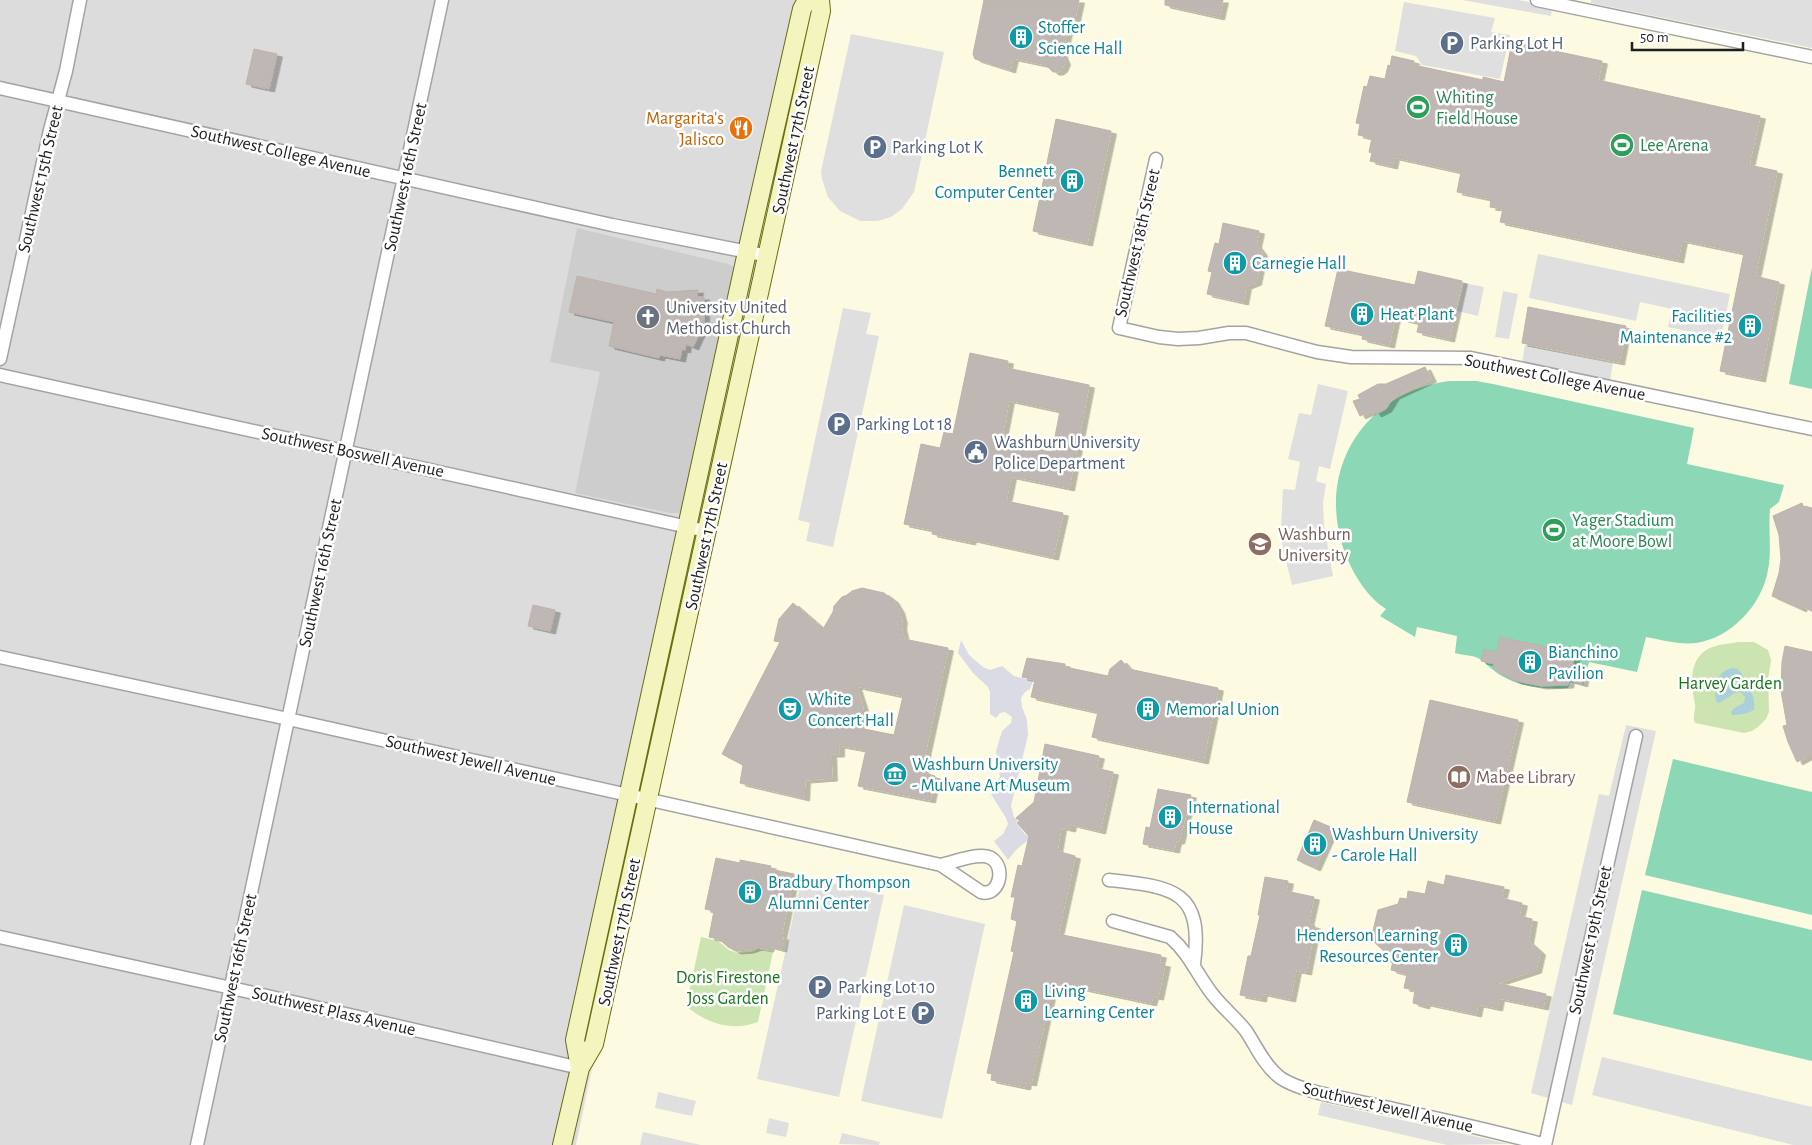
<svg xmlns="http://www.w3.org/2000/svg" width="1812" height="1145" viewBox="0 0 1812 1145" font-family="'Alegreya Sans',sans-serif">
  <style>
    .residential { fill: #dddcdc }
    .education { fill: #fcfbe2 }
    .religious { fill: #cdcdcd }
    .grass { fill: #cce4b1 }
    .pitch { fill: #8bd7b6 }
    .parking { fill: #dfdfdf }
    .plaza { fill: #dadbe5 }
    .water { fill: #aad0d9 }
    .building { fill: #bfb7b3; stroke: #bfb2aa; fill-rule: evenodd; filter: url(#shadow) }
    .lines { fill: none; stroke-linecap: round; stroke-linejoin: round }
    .minor-casing { stroke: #a3a3a3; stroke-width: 15 }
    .secondary-casing { stroke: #686d0f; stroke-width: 20 }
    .minor { stroke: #fff; stroke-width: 12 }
    .secondary { stroke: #f4f4bf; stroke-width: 18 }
    .labels { text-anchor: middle; stroke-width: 5; stroke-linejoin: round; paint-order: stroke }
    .culture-label { font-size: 18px; fill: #0d838f; stroke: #fff; text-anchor: start }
    .service-label { font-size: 18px; fill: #4e5e75; stroke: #fff; text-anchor: start }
    .leisure-label { font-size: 18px; fill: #27864d; stroke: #fff; text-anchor: start }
    .food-label { font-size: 18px; fill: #c56008; stroke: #fff; text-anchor: end }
    .street-label { font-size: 18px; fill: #1f1f1f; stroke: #fff }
    .worship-label { font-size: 18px; fill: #5b616d; stroke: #fff; text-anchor: start }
    .education-label { font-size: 18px; fill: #785e54; stroke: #fff; text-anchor: start }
    .park-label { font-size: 18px; fill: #157519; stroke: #fff }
  </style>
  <defs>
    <filter id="shadow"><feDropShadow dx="5.5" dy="3" stdDeviation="0" flood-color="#0004"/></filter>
  </defs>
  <rect width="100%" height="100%" fill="#efece6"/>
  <path class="residential" d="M0,0H800L576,1145H0Z"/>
  <path class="education" d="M828,0H1812V1145H576Z"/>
  <path class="religious" d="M577,228L728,264L736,268L684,509L679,513H670L575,493L600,372L550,362Z"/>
  <path class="grass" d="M1738,642H1754L1768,650L1771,660L1768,680L1769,712L1766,719L1758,727L1752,731L1744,733L1695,723C1692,716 1696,711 1695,704C1691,685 1688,658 1710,648C1719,644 1729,644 1738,642Z
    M701,937L718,941L729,950L737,953L752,952L758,949L773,952L758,1022C732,1032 706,1023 686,1006Z"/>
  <path class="pitch" d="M1812,267V389L1789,384Z
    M1449,381H1476L1493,384L1694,428L1687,464L1784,485L1779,502L1770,509C1768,529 1772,550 1768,570C1762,605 1731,638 1696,643C1679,645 1663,640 1646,637L1637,672L1589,662L1583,685L1570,682L1568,688C1545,690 1520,687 1500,675C1493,671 1484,661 1478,658C1472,655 1462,655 1455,653L1457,636L1417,627L1415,637L1380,616L1386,609C1368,598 1355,577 1347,558C1313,475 1361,393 1449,381Z
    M1673,759L1812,792V915L1645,875Z
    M1642,890L1812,930V1061L1613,1014Z"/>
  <path class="parking" d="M1462,0H1519L1552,7L1551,16Z
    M1591,0H1812V48L1591,3Z
    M1404,2L1495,18L1491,32L1510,35L1500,79L1422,65L1416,56L1395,51Z
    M851,34L944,52L914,192L902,209L891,217L878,221H860L840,211L828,197L822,179L821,171Z
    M1538,254L1730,294L1721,338L1668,327L1672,309L1640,302L1636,321L1529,298Z
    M1464,283L1484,287L1478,316L1457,311Z
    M1503,291L1518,294L1509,339L1495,337Z
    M843,308L871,313L866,334L879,336L833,547L806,541L810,523L798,520Z
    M1525,345L1613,363L1610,380L1522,363Z
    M1318,384L1348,391L1330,469L1319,466L1316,481L1326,484L1323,503L1324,526L1333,576L1292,585L1283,549L1281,528L1283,489L1295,490L1300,462L1288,459L1299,413L1311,415Z
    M1626,725L1656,731L1572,1105L1531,1093L1599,794L1609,796Z
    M802,877L884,895L839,1097L757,1079Z
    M904,905L985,924L942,1119L861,1101Z
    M1602,1057L1812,1107V1145H1793L1592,1095Z
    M658,1092L696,1101L692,1116L655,1108Z
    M1321,1102L1509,1144L1447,1145L1318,1115Z
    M769,1118L789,1123L786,1137L766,1133Z
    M643,1132L701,1145H640Z
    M842,1133L880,1142L879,1145L839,1144Z"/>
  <path class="plaza" d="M961,640L969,655L983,667L990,670L1002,666L1014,676L1033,681L1030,689L1025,692L1021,698L1022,707L1027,720L1028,735L1011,806L1014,817L1018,821L1016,823L1025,834L1032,837L1016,850L1008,860L994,841L1003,834L1008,824L1006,818L991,794L995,787L994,782L1000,777L996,751L1002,731L1011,723L1012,717L1005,712L1000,713L996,718L990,714V692L988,687L973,673L958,653Z"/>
  <path class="water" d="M1733,668L1738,669C1745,678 1757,698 1754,710C1749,713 1739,715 1732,715L1731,712L1734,708L1744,703L1745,697L1741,692C1733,692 1726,700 1718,703L1716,701C1714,686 1716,671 1733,668Z"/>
  <path class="building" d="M984,0H1079L1074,23L1071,22L1069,31H1067L1062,55L1065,62L1062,69L1058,72H1053L1046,65L1013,58L1010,70L975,59L973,54Z
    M1165,0H1223L1219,17L1165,5Z
    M1512,42L1602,61L1598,80L1760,116L1749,165L1777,171L1755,276L1779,282L1760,379L1720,371L1744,253L1682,240L1678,260L1500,222L1503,209L1490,207L1491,199L1457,192L1461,172L1394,157L1392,166L1370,161L1372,153L1369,152L1372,138L1358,135L1360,124L1356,123L1364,86L1367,87L1370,76L1385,79L1388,65L1390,66L1392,56L1414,61V65L1483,80V77L1504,82Z
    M254,49L277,54L269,89L246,84Z
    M1056,119L1111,131L1087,243L1033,231Z
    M1223,223L1259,231L1256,245L1262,253L1256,282L1246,286L1243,302L1207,294L1212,272L1208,271L1215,243L1219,244Z
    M1338,269L1415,285L1418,271L1462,281L1449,339L1417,332L1419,323L1395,317L1389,345L1362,339L1363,334L1325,326Z
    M577,276L656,294L657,289L667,292L698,290L697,297H704V324L693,347L686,344L685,350L682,349L680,359L660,355L659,358L609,346L614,322L569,312Z
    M1528,307L1626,326L1619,362L1522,343Z
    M970,353L1008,361L1007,368L1089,385L1069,488L1011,476L1006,501L1063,513L1053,557L971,539L970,542L932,534L933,530L904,524L921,444L940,448L944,432L953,434ZM1009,400L1060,411L1052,452L1001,441Z
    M1425,367L1431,379L1394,396L1386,409L1376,414L1373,410L1360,416L1353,401L1360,399L1358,395L1378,384H1386Z
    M1802,503L1803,506L1812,508V611L1802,606L1801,609L1772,596L1779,573L1781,559L1779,535L1773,516Z
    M862,588L884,593L893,600L899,610L902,621L901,626L904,639L948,648L923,763H925L923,773L935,776L930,800L858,786L866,750L839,745V754H831L832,778L805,780L804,798L740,783L743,765L722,754L780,642L774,641L779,619L793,603L823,629L833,612L834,606L842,597L847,595L852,591ZM856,686L903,696L894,735L859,728L863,708Z
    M533,605L555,610L550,631L528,626Z
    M1500,637L1575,653L1572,668L1585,671L1582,684L1569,680L1568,685L1541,686L1516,681L1500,673L1493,668L1494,664L1481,661L1484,649L1497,652Z
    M1785,646L1812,652V754L1797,762L1788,742L1783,726L1787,725L1781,691L1782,662Z
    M1027,658L1065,664V667L1108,676L1110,669L1121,660L1129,669L1218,688L1203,761L1092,737L1098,712L1031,697L1035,680L1022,677Z
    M1430,700L1518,720L1495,821L1407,802Z
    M1045,744L1099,756L1096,768L1113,772L1100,831L1071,824L1070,829L1061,827L1057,851L1075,856L1058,934L1161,955L1159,963L1165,964L1158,997L1153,996L1151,1003L1053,982L1031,1083L1026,1082L1025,1087L991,1080L992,1074L987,1073L1014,952L1011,951L1017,921L1011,919L1015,897H1011L1018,865L1022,866L1029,836L1017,823L1020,821L1016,818L1034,802Z
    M1158,789L1191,795L1179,841H1176L1174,850L1143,844L1146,827L1150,828Z
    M1314,820L1333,828L1315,868L1297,860Z
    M716,858L740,863V860L771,866L770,869L794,874L781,937H783L781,949L769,946L768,949L757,947L748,950L736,951L728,947L719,939L709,937L714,911L705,909Z
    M1446,875L1504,887L1501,898L1522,903L1519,916L1532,919L1528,941L1540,952L1536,970L1496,983L1546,994L1543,1007L1499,998L1497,1008L1478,1004L1476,1014L1425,1003L1424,1006L1413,1003L1415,990L1404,988L1407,974L1391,970L1393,961L1385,959L1387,954L1371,939L1378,910L1398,904L1400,898L1407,899L1408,891L1425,894L1428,881L1444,885Z
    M1265,877L1288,881L1286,891L1314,897L1308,924L1315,926L1306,972L1296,970L1290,999L1262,993L1261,999L1240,995L1248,956H1251L1260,915H1258Z"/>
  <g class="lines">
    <g class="minor-casing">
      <path id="minor" d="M1537,0L1812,57
        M0,88L612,225L768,256
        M1156,159L1119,328L1159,337L1178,339L1199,338L1229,333H1246L1317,352L1351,357L1471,358L1812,429
        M0,359L50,130L66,71L80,0
        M0,375L706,531
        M0,657L288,719L941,865L981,892C1002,898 1008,857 983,856C970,855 954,862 941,865
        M1109,880C1172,887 1204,889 1194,964
        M1113,921L1170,937C1190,954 1197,975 1213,995C1223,1008 1236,1018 1246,1031C1256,1046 1263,1063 1277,1075C1295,1092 1359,1101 1385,1107C1439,1119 1492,1130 1545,1145
        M0,937L254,993L580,1068
        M197,1145L442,0
        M1545,1145L1636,736"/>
    </g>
    <g class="secondary-casing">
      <path id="secondary" d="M580,1068L575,1040L747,252L802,9L807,0
        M562,1145L580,1068L594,1044L821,11L820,0"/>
    </g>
    <use href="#minor" class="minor"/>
    <use href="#secondary" class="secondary"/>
  </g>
  <defs>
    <g id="building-disc" transform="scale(1.25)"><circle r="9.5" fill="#0f9aa8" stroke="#fff"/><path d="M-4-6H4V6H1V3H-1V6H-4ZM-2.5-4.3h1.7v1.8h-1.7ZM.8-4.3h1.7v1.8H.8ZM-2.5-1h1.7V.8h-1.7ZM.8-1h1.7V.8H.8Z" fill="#fff"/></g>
    <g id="parking-disc" transform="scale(1.25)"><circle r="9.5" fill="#5c6f8a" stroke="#fff"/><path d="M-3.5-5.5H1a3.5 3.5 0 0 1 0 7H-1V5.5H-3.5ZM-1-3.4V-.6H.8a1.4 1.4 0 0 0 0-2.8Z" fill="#fff"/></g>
    <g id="stadium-disc" transform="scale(1.25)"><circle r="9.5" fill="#2e9e5b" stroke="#fff"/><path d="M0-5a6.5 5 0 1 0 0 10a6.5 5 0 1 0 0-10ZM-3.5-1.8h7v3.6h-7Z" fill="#fff"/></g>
    <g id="restaurant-disc" transform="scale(1.25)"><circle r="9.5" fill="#e8710a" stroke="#fff"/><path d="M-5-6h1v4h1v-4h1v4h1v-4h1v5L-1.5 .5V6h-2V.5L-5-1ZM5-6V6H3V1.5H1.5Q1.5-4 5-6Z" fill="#fff"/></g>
    <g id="church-disc" transform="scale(1.25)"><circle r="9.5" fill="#6b7280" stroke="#fff"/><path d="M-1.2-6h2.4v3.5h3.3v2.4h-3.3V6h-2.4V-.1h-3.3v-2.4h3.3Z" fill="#fff"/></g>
    <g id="civic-disc" transform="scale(1.25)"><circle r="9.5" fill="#5c6f8a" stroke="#fff"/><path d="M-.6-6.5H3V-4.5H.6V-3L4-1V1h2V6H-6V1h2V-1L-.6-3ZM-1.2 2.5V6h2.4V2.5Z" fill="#fff"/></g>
    <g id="university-disc" transform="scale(1.25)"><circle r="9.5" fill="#8d6e63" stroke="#fff"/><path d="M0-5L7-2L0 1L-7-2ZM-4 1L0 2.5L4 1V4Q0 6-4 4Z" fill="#fff"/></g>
    <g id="theatre-disc" transform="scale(1.25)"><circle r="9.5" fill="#0f9aa8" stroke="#fff"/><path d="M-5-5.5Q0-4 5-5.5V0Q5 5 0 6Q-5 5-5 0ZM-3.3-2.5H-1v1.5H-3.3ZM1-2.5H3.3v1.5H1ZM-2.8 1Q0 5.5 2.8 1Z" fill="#fff"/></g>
    <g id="museum-disc" transform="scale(1.25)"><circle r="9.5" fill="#0f9aa8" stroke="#fff"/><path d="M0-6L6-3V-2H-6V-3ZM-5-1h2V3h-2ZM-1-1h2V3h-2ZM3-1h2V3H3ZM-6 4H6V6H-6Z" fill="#fff"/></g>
    <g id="library-disc" transform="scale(1.25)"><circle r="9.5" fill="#8d6e63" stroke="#fff"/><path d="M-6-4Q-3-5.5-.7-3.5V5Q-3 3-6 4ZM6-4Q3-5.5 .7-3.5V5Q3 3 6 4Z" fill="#fff"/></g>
  </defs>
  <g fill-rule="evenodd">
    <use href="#building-disc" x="1021" y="37"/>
    <use href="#parking-disc" x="1452" y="43"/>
    <use href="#stadium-disc" x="1418" y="107"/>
    <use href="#restaurant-disc" x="741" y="128"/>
    <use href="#stadium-disc" x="1622" y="145"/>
    <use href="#parking-disc" x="875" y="147"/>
    <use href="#building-disc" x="1072" y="181"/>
    <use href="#building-disc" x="1235" y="263"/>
    <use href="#building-disc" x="1362" y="314"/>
    <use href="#church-disc" x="648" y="317"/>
    <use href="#building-disc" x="1750" y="326"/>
    <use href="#parking-disc" x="839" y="424"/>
    <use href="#civic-disc" x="976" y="452"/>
    <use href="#stadium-disc" x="1554" y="530"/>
    <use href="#university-disc" x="1260" y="544"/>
    <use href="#building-disc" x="1530" y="662"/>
    <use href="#theatre-disc" x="790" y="709"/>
    <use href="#building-disc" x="1148" y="709"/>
    <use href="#museum-disc" x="895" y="774"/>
    <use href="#library-disc" x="1459" y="777"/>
    <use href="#building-disc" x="1170" y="817"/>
    <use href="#building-disc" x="1315" y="844"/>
    <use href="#building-disc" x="750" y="892"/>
    <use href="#building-disc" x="1456" y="945"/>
    <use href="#parking-disc" x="820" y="987"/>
    <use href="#building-disc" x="1026" y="1001"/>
    <use href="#parking-disc" x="923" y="1013"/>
  </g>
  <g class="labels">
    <g class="culture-label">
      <text x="1038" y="33">Stoffer<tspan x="1038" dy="21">Science Hall</tspan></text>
      <text x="1054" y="177" text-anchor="end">Bennett<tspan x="1054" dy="21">Computer Center</tspan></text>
      <text x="1252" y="269">Carnegie Hall</text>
      <text x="1380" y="320">Heat Plant</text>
      <text x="1732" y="322" text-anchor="end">Facilities<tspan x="1732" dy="21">Maintenance #2</tspan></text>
      <text x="1548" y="658">Bianchino<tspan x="1548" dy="21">Pavilion</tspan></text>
      <text x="808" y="705">White<tspan x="808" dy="21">Concert Hall</tspan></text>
      <text x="1166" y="715">Memorial Union</text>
      <text x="912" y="770">Washburn University<tspan x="912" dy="21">- Mulvane Art Museum</tspan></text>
      <text x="1188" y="813">International<tspan x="1188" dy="21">House</tspan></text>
      <text x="1332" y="840">Washburn University<tspan x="1332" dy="21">- Carole Hall</tspan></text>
      <text x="768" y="888">Bradbury Thompson<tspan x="768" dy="21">Alumni Center</tspan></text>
      <text x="1438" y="941" text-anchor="end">Henderson Learning<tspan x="1438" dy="21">Resources Center</tspan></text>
      <text x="1044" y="997">Living<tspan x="1044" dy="21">Learning Center</tspan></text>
    </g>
    <g class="service-label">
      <text x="1470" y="49">Parking Lot H</text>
      <text x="892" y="153">Parking Lot K</text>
      <text x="856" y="430">Parking Lot 18</text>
      <text x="994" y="448">Washburn University<tspan x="994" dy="21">Police Department</tspan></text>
      <text x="838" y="993">Parking Lot 10</text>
      <text x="906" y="1019" text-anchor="end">Parking Lot E</text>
    </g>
    <g class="leisure-label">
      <text x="1436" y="103">Whiting<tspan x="1436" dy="21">Field House</tspan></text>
      <text x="1640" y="151">Lee Arena</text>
      <text x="1572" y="526">Yager Stadium<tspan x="1572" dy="21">at Moore Bowl</tspan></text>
    </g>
    <g class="food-label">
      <text x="724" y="124">Margarita's<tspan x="724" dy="21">Jalisco</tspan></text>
    </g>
    <g class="street-label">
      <text transform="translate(793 140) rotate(-78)" y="6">Southwest 17th Street</text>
      <text transform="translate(281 151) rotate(13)" y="6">Southwest College Avenue</text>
      <text transform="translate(405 177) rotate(-78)" y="6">Southwest 16th Street</text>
      <text transform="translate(40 179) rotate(-77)" y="6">Southwest 15th Street</text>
      <text transform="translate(1137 243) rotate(-77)" y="6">Southwest 18th Street</text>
      <text transform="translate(1555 377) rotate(11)" y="6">Southwest College Avenue</text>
      <text transform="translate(353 452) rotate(12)" y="6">Southwest Boswell Avenue</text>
      <text transform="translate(706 536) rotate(-78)" y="6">Southwest 17th Street</text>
      <text transform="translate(320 573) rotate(-78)" y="6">Southwest 16th Street</text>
      <text transform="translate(471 760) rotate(13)" y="6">Southwest Jewell Avenue</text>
      <text transform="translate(619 932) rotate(-78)" y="6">Southwest 17th Street</text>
      <text transform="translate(1590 940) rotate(-78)" y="6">Southwest 19th Street</text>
      <text transform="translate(235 968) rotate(-78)" y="6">Southwest 16th Street</text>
      <text transform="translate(334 1011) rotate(13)" y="6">Southwest Plass Avenue</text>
      <text transform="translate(1388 1107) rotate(13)" y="6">Southwest Jewell Avenue</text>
    </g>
    <g class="worship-label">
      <text x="666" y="313">University United<tspan x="666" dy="21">Methodist Church</tspan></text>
    </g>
    <g class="education-label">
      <text x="1278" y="540">Washburn<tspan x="1278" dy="21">University</tspan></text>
      <text x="1476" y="783">Mabee Library</text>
    </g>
    <g class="park-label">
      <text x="1730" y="689">Harvey Garden</text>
      <text x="728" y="983">Doris Firestone<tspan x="728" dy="21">Joss Garden</tspan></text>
    </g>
  </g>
  <path d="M1632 42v8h111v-8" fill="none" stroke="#1f1f1f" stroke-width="2.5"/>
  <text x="1640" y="42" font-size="15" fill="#1f1f1f" stroke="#ffffff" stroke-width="4" paint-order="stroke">50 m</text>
</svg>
